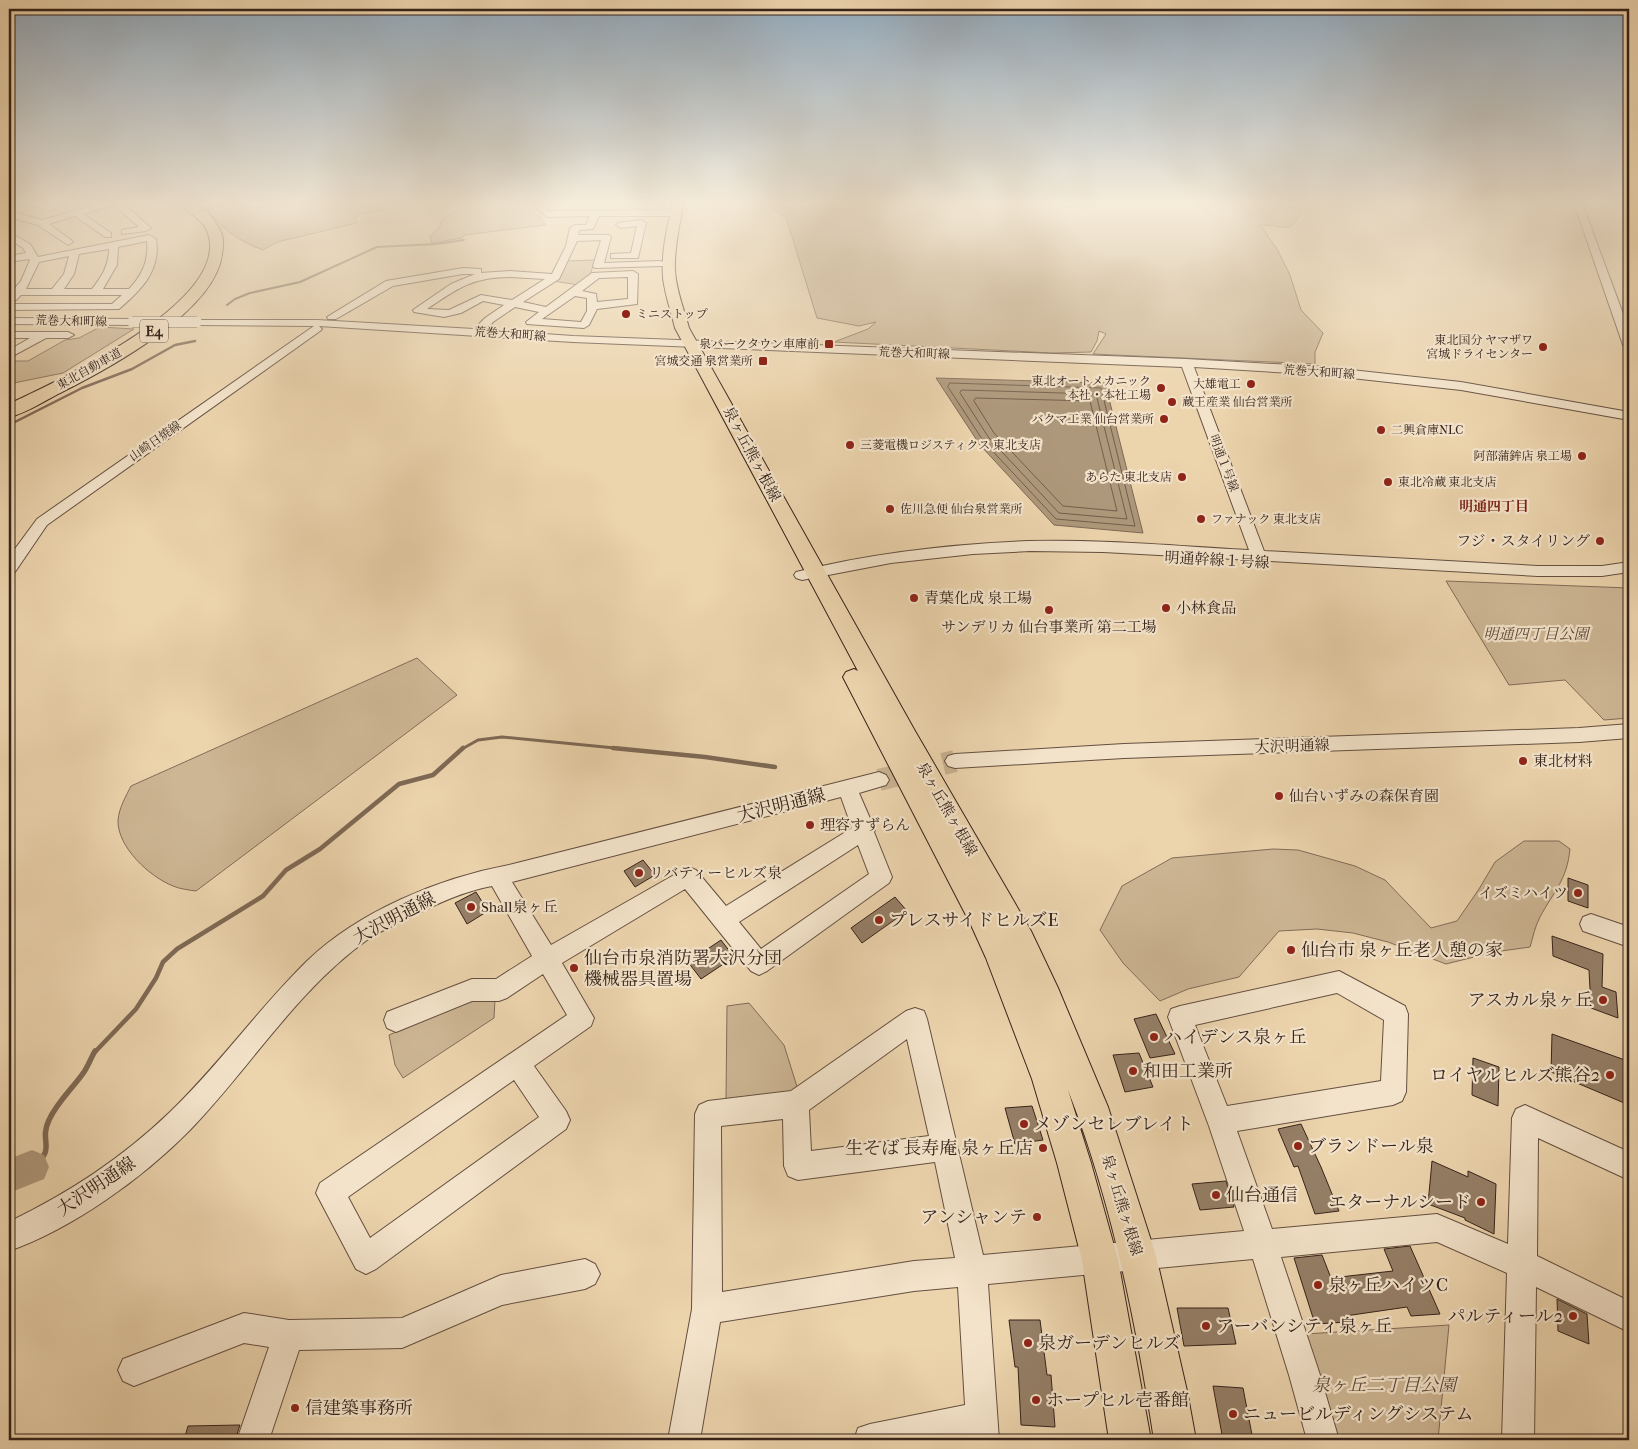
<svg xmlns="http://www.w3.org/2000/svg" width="1638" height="1449" viewBox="0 0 1638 1449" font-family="'IM FELL French Canon','Noto Serif JP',serif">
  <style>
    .green { fill: #cdb694; stroke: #826c58 }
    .water { fill: #ae987b; stroke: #7e6955 }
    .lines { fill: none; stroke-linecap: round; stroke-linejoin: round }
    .shore { stroke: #725e4b; stroke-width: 1 }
    .stream-far4 { stroke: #7e6955; stroke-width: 2 }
    .stream-far3 { stroke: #7e6955; stroke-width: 2.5 }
    .stream-far2 { stroke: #7e6955; stroke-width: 3 }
    .stream-far1 { stroke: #7e6955; stroke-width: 4.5 }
    .stream { stroke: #7e6955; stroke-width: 5.5 }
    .river { fill: #ae987b; fill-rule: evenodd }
    .building { fill: #957f67; stroke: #36231b }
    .minor-tunnel { stroke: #c8b190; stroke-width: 22; stroke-dasharray: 22 11; stroke-linecap: butt }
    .minor-casing { stroke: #644f40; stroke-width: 2 }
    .major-casing { stroke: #36231b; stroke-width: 2 }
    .highway-casing { stroke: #36231b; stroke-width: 2 }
    .minor { fill: #f3e3ca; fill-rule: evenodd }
    .major { fill: #ecd4ad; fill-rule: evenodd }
    .highway { fill: #ecd4ad; fill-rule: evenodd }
    .minor-bridge-casing { stroke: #644f40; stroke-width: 11; stroke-linecap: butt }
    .minor-bridge { stroke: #f3e3ca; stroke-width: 10 }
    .poi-dot { fill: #8f2418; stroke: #f3e3ca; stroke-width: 2 }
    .labels { text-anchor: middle; stroke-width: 4.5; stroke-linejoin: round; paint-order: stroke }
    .far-poi-label { font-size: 12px; fill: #36231b; stroke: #f3e3ca; text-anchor: end }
    .far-street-label { font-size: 12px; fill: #36231b; stroke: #f3e3ca }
    .shield { fill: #f3e3ca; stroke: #6f5d50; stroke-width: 1 }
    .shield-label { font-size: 14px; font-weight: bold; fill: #36231b }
    .far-neighbourhood-label { font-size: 14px; font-weight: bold; fill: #7a1f14; stroke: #f3e3ca }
    .street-label { font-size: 15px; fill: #36231b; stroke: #f3e3ca }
    .poi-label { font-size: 15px; fill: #36231b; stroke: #f3e3ca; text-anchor: start }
    .park-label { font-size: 15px; font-style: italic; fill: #5c4839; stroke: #f3e3ca }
    .near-street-label { font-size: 18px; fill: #36231b; stroke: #f3e3ca }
    .near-poi-label { font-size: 18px; fill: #36231b; stroke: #f3e3ca; text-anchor: start }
    .near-park-label { font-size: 18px; font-style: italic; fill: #5c4839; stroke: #f3e3ca }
  </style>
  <rect width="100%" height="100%" fill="#ecd4ad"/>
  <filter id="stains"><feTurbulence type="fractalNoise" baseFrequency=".004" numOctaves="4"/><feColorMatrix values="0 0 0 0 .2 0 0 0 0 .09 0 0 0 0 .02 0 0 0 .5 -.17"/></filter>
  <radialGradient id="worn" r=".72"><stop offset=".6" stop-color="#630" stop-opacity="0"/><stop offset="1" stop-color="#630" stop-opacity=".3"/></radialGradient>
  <path class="green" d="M203,203H384L385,210L360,214L355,218L357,223L277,242L263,250C238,241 217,226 203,203Z
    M475,203H522L539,216L546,225L464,235L462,238L432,243L430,236L440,227L441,221L448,215Z
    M573,203H640L638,211L570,212Z
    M763,203H1282V205L1302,209C1292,237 1283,224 1260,225L1277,249L1290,275L1301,310L1323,333L1315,352V364L1093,354L1106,334L1099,331L1097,341L1091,352L1052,353L834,342L868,329L876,322L859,326L817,318L786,217Z
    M595,260L589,278L579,285L553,281L566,261Z
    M100,327L134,329L63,373L9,384V361H28L65,340L79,338Z
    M1446,581L1629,588V718L1604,720L1565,680L1509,685Z
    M417,658L457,695L196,891C189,890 180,889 173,886C150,877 117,847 118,820C119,808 126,796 131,786Z
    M1524,841H1559L1570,849C1567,880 1554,891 1540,917C1535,926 1533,937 1530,947L1494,952L1446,964L1388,942L1353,933L1317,929L1279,931L1239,977L1188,989L1160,1001L1123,963L1100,930L1122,886L1172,858L1273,849L1298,850L1355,866L1385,880L1431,928L1457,921L1479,889L1495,862Z
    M495,999L494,1018L403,1078L395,1065L389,1035L470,1000Z
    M749,1003L784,1045L799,1093L726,1100L727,1006Z
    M1449,1325L1438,1440H1332L1305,1334Z"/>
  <path class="water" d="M936,378L1105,383L1143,533L1054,525L980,445Z"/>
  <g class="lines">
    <path class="shore" d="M950,383L1101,388L1135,526L1056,519L984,442L948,387Z
      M962,390L1096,394L1127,519L1059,513L989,438L960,393Z
      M976,398L1090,401L1117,511L1063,506L994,433L974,401Z"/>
    <path class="stream-far4" d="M227,305L235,299L250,293L300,282L377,247L436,244L464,240"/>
    <path class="stream-far3" d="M9,425L82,388L132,369L175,345L195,341"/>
    <path class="stream-far2" d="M462,749L478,740L502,737L625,749"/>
    <path class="stream-far1" d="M613,748L705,757L775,767
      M94,1053L136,1009L156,978L163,962L177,949L263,896L286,870L320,849L399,784L433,775L463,748"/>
    <path class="stream" d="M32,1167C58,1148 38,1143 49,1120C57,1102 73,1088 84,1072C88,1066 91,1058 95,1051"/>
    <path class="river" d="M32,1150L44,1155L49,1167L44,1179L9,1193V1159Z"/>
  </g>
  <path class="building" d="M643,860L655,875L635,887L624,871Z
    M1568,878L1588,885V908L1568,901Z
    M476,892L488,911L467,924L455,903Z
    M895,897L907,911L862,943L851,928Z
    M1552,936L1603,954L1602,987L1616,992L1618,1018L1591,1008L1589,970L1553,956Z
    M721,940L734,957L701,979L688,962Z
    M1156,1014L1175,1054L1150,1058L1134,1019Z
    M1552,1034L1625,1060L1629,1105L1551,1072Z
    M1139,1053L1153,1087L1125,1092L1113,1055Z
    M1473,1058L1499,1067L1498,1106L1472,1095Z
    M1032,1106L1043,1140L1015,1144L1005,1108Z
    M1301,1124L1321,1167L1339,1211L1315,1214L1298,1166L1294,1167L1278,1129Z
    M1432,1161L1468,1177V1171L1496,1184L1494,1234L1465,1220V1218L1428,1204Z
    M1226,1181L1234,1207L1200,1210L1192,1184Z
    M1410,1246L1440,1314L1411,1316L1407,1307L1345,1316L1347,1322L1315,1324L1294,1258L1322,1255L1331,1278L1393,1271L1384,1249Z
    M1557,1299L1587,1314L1589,1344L1558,1331Z
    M1177,1308H1228L1236,1344L1184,1346Z
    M1009,1320H1040L1047,1375H1051L1055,1427L1021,1425L1018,1367H1015Z
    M1213,1386L1243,1388L1253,1440H1223Z
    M240,1425L235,1440H184L188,1426Z"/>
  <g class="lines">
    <path class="minor-tunnel" d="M879,780L955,761"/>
    <g class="minor-casing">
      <path id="minor" d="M26,203H44L57,207L53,210L30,206Z
        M102,203H122L151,228L146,231L122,234V230L139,227L114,205L83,214L111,233V237H105L75,216L49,224L71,240L73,242L68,245L38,225L9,217V211L42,220Z
        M531,203H540L549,211L677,210L681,213L677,216H599L593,229L579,230L578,235H609L611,237L604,263L660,261L663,262V266L595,268L593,266L601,240L577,241L559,279L523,302L546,307L592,273L633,271L638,274L637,304L597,309L589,325L584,328L527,324L526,322L539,312L515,307L493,322L486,330L573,336L1186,359L1324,367L1461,382L1629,412V420L1461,390L1324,375L1194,367L1264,551L1538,566H1602L1629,562V572L1602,576H1538L1268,561L1267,566H1255L1252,560L1103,552L1030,551L973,554L891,563L802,580L796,578L794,575L796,572C872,553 952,544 1029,541C1102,539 1176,546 1249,550L1182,367L573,342L319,326L322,329L320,331L47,525L15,572L9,574V557L37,519L314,326L197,325L193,324L192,322L193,320H317L474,329L485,318L504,305L483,301L461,313L444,317L414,312L413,310L451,284L475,274H463L393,286L336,319H328L327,317L386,281L463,268L481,269V273L510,271L552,274L566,246L570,228L575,225H586L590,216L547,217ZM510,277L545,279L512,300L481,295L449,310L427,309C457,289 472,277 510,277ZM628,277V299L597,302L596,294L582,291L599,278ZM575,296L587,298V311L581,322L542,319Z
        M1574,203H1582L1629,330V348L1623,345Z
        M642,220L646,223L638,258H611V254L631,253L637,226L621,228L616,225L618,223Z
        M9,232L30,244L38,257L149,235L156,239C161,271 141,290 119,309L9,310V304H112L122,295H21L16,300H9V295L21,281L30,260L29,259L9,262V256L26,253L23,248L9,239ZM147,241C149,261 142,275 129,289H103L117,265L118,247ZM109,249C109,265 102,276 92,289H64L74,274L79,254ZM69,256L64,274L52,289H26L39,262Z
        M9,318L132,319L137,322L132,325L9,324Z
        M9,332H68L74,335L68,338H46L9,358V350L30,338H9Z
        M1629,724V738L1579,742L1124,758L955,768L948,766L945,761L948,756L955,754L1124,744L1579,728Z
        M879,772L886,775L889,780L886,785L859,793L875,830L874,832L892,877L889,883L767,971L759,975L751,971L685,889L562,963L594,1018L591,1026L534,1066L566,1111L570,1120L566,1129L376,1269L366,1274L356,1269L316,1193L320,1183L567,1015L543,974L507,998L499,1001H472L396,1032L387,1028L384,1020L387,1012L472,979H496L532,956L492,886C464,891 436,904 411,917C396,924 380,931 367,940C297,990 249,1069 190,1130C143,1178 72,1229 9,1251V1222C70,1192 121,1159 170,1112C219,1065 259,1008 307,961C359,911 439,878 509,865ZM841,797L852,828L726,906L696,870L688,867L551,945L512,882ZM858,845L869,874L761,949L739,922ZM514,1080L539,1117L370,1238L348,1197Z
        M1591,914L1629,927V947L1583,931L1580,924L1583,917Z
        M1339,971L1405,1006L1408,1014L1406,1092L1402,1101L1393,1105L1237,1131L1272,1229L1437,1214L1508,1244L1512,1118L1516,1109L1525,1105L1629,1152V1180L1538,1138L1537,1256L1629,1301V1332L1536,1287L1534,1440H1502L1507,1273L1437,1242L1281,1257L1320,1375L1339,1440H1307L1289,1375L1253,1259L988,1284L999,1440H967V1437L951,1440H854L858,1428L870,1424L965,1405L958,1287L914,1291L720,1322L700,1440H668L692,1309L695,1114L699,1105L708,1101L791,1091L906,1011L915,1008L924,1011L927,1019L983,1255L1244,1231L1209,1126L1168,1017L1171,1009L1180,1006ZM1337,993L1384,1020L1381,1081L1227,1106L1195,1025ZM907,1039L929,1136L811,1151L809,1110ZM783,1119L784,1166L788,1176L798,1180L935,1162L955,1258L914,1261L722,1292L721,1126Z
        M585,1259L595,1264L600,1274L595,1284L585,1289L502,1305L402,1348L299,1350L269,1440H237L269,1347L244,1343L134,1386L123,1381L118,1370L123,1359L244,1313L289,1320L402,1318L501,1275Z"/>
    </g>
    <g class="major-casing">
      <path id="major" d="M673,203H683C680,225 674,247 675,270C676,290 684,309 689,328L915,731L1031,931L1058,988L1108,1107L1156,1256L1187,1391L1196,1440H1154C1136,1322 1112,1202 1068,1090L1091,1163L1118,1260L1151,1440H1109L1082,1260L1057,1163L1032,1079L986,958L971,925L843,677L846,672L854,669L858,671L675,328C671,311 665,295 663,278C661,253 667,227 673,203Z"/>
    </g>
    <g class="highway-casing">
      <path id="highway" d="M181,203C199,203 207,209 217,225C224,235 224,242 222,254C216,311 108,369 60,393C44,401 27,413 9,417V404C58,381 225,304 209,237C206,220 189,215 181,203Z"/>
    </g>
    <use href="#minor" class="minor"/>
    <use href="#major" class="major"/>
    <use href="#highway" class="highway"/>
    <g class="minor-bridge-casing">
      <path id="minor-bridge" d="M132,322H197"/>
    </g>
    <use href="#minor-bridge" class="minor-bridge"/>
  </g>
  <linearGradient id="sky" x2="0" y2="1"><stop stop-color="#91a9bc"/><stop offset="0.5" stop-color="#f6ecda"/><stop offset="1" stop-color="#f6ecda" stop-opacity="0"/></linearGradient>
  <rect width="1638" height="406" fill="url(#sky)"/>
  <g class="poi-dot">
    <circle cx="626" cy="314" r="5"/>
    <rect x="824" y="339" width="10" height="10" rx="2.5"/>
    <circle cx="1543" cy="347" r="5"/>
    <rect x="758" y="356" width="10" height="10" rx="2.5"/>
    <circle cx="1251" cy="384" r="5"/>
    <circle cx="1161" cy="388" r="5"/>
    <circle cx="1172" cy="402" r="5"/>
    <circle cx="1164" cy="419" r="5"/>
    <circle cx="1381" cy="430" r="5"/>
    <circle cx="850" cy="445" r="5"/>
    <circle cx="1582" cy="456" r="5"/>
    <circle cx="1182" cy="477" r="5"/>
    <circle cx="1388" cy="482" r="5"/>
    <circle cx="890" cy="509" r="5"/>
    <circle cx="1201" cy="519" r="5"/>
    <circle cx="1600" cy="541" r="5"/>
    <circle cx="914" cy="598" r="5"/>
    <circle cx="1166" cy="608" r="5"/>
    <circle cx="1049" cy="610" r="5"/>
    <circle cx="1523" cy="761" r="5"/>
    <circle cx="1279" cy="796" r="5"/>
    <circle cx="810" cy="825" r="5"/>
    <circle cx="639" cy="873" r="5"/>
    <circle cx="1578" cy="893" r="5"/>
    <circle cx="471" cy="907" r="5"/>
    <circle cx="879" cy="920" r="5"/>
    <circle cx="1291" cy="950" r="5"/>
    <circle cx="574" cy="968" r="5"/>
    <circle cx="1603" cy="1000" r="5"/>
    <circle cx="1154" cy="1037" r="5"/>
    <circle cx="1133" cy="1071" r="5"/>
    <circle cx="1610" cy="1075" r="5"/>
    <circle cx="1024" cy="1124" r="5"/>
    <circle cx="1298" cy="1146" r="5"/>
    <circle cx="1043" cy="1148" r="5"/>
    <circle cx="1216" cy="1195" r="5"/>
    <circle cx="1481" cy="1202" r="5"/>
    <circle cx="1037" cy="1217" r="5"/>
    <circle cx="1318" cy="1285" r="5"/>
    <circle cx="1573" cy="1316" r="5"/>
    <circle cx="1206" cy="1326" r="5"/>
    <circle cx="1028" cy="1343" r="5"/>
    <circle cx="1036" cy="1400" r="5"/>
    <circle cx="295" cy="1408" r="5"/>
    <circle cx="1233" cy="1414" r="5"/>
  </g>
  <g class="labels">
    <g class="far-poi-label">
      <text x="636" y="318" text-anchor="start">ミニストップ</text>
      <text x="1533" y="344">東北国分 ヤマザワ<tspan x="1533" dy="14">宮城ドライセンター</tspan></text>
      <text x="819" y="348">泉パークタウン車庫前</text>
      <text x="753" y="365">宮城交通 泉営業所</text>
      <text x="1151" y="385">東北オートメカニック<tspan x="1151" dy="14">本社・本社工場</tspan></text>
      <text x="1241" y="388">大雄電工</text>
      <text x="1182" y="406" text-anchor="start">蔵王産業 仙台営業所</text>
      <text x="1154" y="423">バクマ工業 仙台営業所</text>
      <text x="1391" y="434" text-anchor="start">二興倉庫NLC</text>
      <text x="860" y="449" text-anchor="start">三菱電機ロジスティクス 東北支店</text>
      <text x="1572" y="460">阿部蒲鉾店 泉工場</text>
      <text x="1172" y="481">あらた 東北支店</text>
      <text x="1398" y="486" text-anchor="start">東北冷蔵 東北支店</text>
      <text x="900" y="513" text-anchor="start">佐川急便 仙台泉営業所</text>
      <text x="1211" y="523" text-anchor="start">ファナック 東北支店</text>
    </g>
    <g class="far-street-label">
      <text transform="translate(71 321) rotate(1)" y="4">荒巻大和町線</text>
      <text transform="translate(510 334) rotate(4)" y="4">荒巻大和町線</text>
      <text transform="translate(914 353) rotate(2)" y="4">荒巻大和町線</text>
      <text transform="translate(89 369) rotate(-29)" y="4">東北自動車道</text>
      <text transform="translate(1319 372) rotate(4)" y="4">荒巻大和町線</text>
      <text transform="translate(155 441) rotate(-35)" y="4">山崎日焼線</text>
      <text transform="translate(1224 463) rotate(69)" y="4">明通１号線</text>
    </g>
    <rect class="shield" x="140" y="319.5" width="28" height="23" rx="4"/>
    <g class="shield-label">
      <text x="154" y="336">E4</text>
    </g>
    <g class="far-neighbourhood-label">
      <text x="1494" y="511">明通四丁目</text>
    </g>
    <g class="street-label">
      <text transform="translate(752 454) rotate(62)" y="5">泉ヶ丘熊ヶ根線</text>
      <text transform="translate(1217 560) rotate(3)" y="5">明通幹線１号線</text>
      <text transform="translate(1292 746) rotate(-2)" y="5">大沢明通線</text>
      <text transform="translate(947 809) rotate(60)" y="5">泉ヶ丘熊ヶ根線</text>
      <text transform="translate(1122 1205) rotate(73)" y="5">泉ヶ丘熊ヶ根線</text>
    </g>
    <g class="poi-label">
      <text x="1590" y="546" text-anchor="end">フジ・スタイリング</text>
      <text x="924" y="603">青葉化成 泉工場</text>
      <text x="1176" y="613">小林食品</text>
      <text x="1049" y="632" text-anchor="middle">サンデリカ 仙台事業所 第二工場</text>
      <text x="1533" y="766">東北材料</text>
      <text x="1289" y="801">仙台いずみの森保育園</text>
      <text x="820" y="830">理容すずらん</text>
      <text x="649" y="878">リバティーヒルズ泉</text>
      <text x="1568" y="898" text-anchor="end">イズミハイツ</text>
      <text x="481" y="912">Shall泉ヶ丘</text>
    </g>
    <g class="park-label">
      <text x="1536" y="639">明通四丁目公園</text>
    </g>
    <g class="near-street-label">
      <text transform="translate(781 805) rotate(-14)" y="6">大沢明通線</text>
      <text transform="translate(394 918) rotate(-28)" y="6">大沢明通線</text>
      <text transform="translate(96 1186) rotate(-34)" y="6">大沢明通線</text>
    </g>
    <g class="near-poi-label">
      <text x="889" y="926">プレスサイドヒルズE</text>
      <text x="1301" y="956">仙台市 泉ヶ丘老人憩の家</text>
      <text x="584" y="964">仙台市泉消防署大沢分団<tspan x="584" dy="21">機械器具置場</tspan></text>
      <text x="1593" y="1006" text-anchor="end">アスカル泉ヶ丘</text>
      <text x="1164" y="1043">ハイデンス泉ヶ丘</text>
      <text x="1143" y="1077">和田工業所</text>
      <text x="1600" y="1081" text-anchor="end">ロイヤルヒルズ熊谷2</text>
      <text x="1034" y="1130">メゾンセレブレイト</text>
      <text x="1308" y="1152">ブランドール泉</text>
      <text x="1033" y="1154" text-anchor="end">生そば 長寿庵 泉ヶ丘店</text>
      <text x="1226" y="1201">仙台通信</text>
      <text x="1471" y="1208" text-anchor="end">エターナルシード</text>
      <text x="1027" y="1223" text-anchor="end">アンシャンテ</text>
      <text x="1328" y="1291">泉ヶ丘ハイツC</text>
      <text x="1563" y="1322" text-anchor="end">パルティール2</text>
      <text x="1216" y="1332">アーバンシティ泉ヶ丘</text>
      <text x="1038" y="1349">泉ガーデンヒルズ</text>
      <text x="1046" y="1406">ホープヒル壱番館</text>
      <text x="305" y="1414">信建築事務所</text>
      <text x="1243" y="1420">ニュービルディングシステム</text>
    </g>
    <g class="near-park-label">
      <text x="1384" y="1391">泉ヶ丘二丁目公園</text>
    </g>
  </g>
  <rect width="1638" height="1449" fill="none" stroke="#ecd4ad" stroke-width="30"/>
  <rect x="10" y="10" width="1618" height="1429" fill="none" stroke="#36231b" stroke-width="2.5"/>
  <rect x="15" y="15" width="1608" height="1419" fill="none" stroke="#36231b"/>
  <rect width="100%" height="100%" filter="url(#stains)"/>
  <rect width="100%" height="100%" fill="url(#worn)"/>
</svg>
